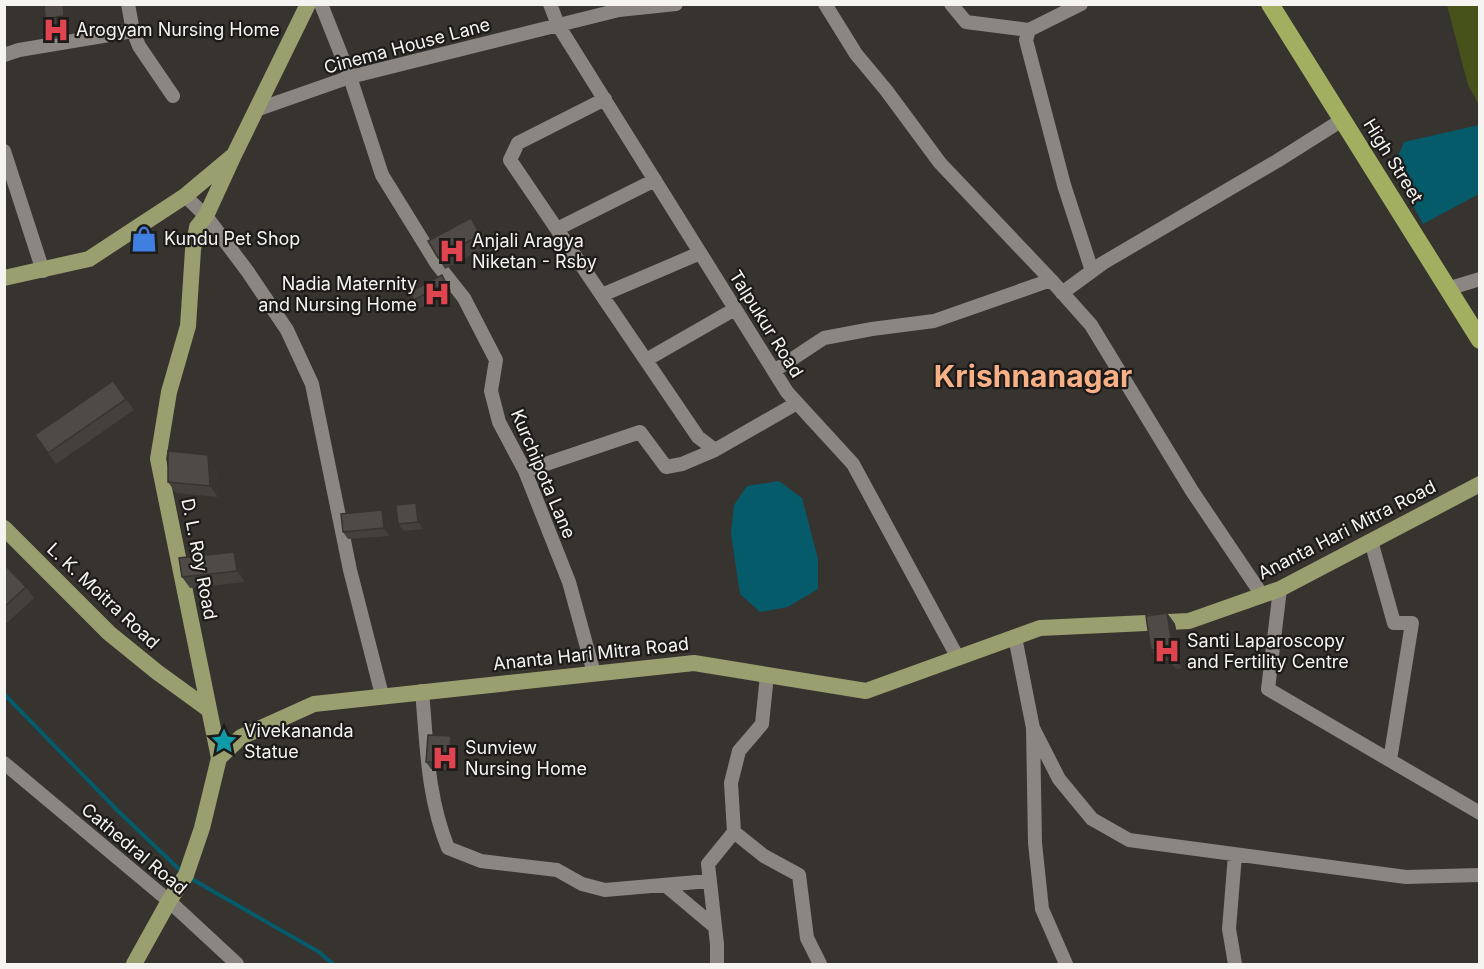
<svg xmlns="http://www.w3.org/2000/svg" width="1484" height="969" viewBox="0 0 1484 969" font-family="Inter,sans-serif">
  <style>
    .green { fill: #46521a }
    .water { fill: #055b6a }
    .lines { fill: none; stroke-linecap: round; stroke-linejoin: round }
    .stream { stroke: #055b6a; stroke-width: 4 }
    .minor { stroke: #8b8682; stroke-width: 14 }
    .major { stroke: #999f6e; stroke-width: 16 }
    .highway { stroke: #a2af61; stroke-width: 18 }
    .wall { fill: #44403c }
    .shaded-wall { fill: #373431 }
    .building { fill: #4f4a46; stroke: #373431; stroke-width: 1.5 }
    .labels { text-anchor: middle; stroke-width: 4.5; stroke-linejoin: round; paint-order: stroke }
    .poi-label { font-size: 18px; fill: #f6f4f1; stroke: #1d1b1a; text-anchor: start }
    .street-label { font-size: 18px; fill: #f6f4f1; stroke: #1d1b1a }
    .town-label { font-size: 30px; font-weight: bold; fill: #f8b187; stroke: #1d1b1a }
  </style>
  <rect width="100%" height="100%" fill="#37332f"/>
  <path class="green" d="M1447,5H1479V105L1468,85Z"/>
  <path class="water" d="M1479,125V194L1423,224L1393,168L1404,142Z
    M779,481L802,498L818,559V589L788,607L760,612L740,594L731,534L734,505L747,486Z"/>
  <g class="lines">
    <path class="stream" d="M4,694L118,811L182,872
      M190,878L319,952L333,964"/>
    <path class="minor" d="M128,4L133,31L139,46L173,96
      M321,4L350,77L382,175L437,264L464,298L496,360L491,391L499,422L525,471L569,582L594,673
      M550,4L558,25L787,392L853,464L958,658
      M825,4L856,54L886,90L940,163L1051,280L1091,325L1192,491L1262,595
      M951,4L966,22L1029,30
      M1081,4L1029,30L1026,40L1064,185L1092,271
      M4,55L19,50L133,31
      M605,99L518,143L510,160L698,437L715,450L797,403
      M256,110L350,77L619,10L676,4
      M4,151L43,271
      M185,196L206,216L248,272L287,330L312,384L350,570L382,695
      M557,229L655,180
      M1447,289L1480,279
      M1062,293L1103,263L1277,161L1342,120
      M602,295L700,253
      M646,360L735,309
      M774,371L824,338L872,329L934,321L1051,280
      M525,471L640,432L666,467L682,464L715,450
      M1371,541L1394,623H1412L1390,760
      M1280,589L1268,689L1480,813
      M1015,637L1033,728L1035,843L1042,909L1066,964
      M767,675L762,724L739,751L731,783L734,832L764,856L799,875L807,938L820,964
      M422,691C427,746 427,796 448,848L481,861L557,870L582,884L605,890L709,881
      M1033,728L1059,779L1092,819L1129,840L1406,877L1480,875
      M4,763L169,901L237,964
      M665,885L715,927
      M717,964V944L708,864L734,832
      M1235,964L1229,929L1235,855"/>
    <path class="major" d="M4,278L89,259L185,196L234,155L308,4
      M4,528L109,633L157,672L208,709
      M219,758L241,737L314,704L694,663L866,691L1040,628L1189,621L1280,589L1480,484
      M134,964L169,901L186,875L202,828L219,758L158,459L169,392L188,326L193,250L197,227L206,216L234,155"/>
    <path class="highway" d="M1270,4L1480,340"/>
  </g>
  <path class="wall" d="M44,4L68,11L69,24H62L63,38L51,39L46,31Z
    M479,229L488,246L445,269L438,258Z
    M447,282L451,291L420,308L414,300Z
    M113,381L134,410L56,464L35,435Z
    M216,467L218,497L176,493L168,482Z
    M421,510L423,529L404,531L398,524Z
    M388,518L389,536L348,539L343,532Z
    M234,552L242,564L245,582L190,588L182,577Z
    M4,565L26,587L34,598L7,623L4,621Z
    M1167,613L1175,624L1182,668L1176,669L1169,660L1159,661L1151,650Z
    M456,743L455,771L431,769L426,762Z"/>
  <path class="shaded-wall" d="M63,4L68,11L69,24L64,16Z
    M56,17L62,24L63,38L57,30Z
    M471,218L479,229L488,246L480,235Z
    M208,455L216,467L218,497L210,486Z
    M416,503L421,510L423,529L418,522Z
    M382,510L388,518L389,536L384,528Z
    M234,552L242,564L245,582L237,571Z
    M1167,613L1175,624L1182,668L1174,657Z
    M451,736L456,743L455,771L449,763Z"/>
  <path class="building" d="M44,4H63L64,16L56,17L57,30L46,31Z
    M471,218L480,235L438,258L428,241Z
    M442,275L446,283L414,300L410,292Z
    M113,381L126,399L48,453L35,435Z
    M168,451L208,455L210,486L168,482Z
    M416,503L418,522L398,524L396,505Z
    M382,510L384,528L343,532L341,514Z
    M234,552L237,571L182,577L179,558Z
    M4,565H5L26,587L4,607Z
    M1167,613L1174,657L1168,658L1166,648L1151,650L1146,616Z
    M428,735L451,736L449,763L426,762Z"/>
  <defs>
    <g id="hospital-bare" transform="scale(2.07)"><path d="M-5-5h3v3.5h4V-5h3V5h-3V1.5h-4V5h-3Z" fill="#e0444e" stroke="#1d1b1a" stroke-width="2.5" paint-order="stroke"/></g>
    <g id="shop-bare" transform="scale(2.07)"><path d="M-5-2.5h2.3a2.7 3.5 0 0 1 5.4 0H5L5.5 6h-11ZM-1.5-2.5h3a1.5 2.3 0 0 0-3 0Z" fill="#3f7fe0" stroke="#1d1b1a" stroke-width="2.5" paint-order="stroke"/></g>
    <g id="sight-bare" transform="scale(2.07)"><path d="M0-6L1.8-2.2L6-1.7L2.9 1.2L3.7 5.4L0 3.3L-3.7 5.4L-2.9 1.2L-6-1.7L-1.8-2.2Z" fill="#0f9aa8" stroke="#1d1b1a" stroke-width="2.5" paint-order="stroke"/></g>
  </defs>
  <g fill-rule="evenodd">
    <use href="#hospital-bare" x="56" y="30"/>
    <use href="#shop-bare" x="144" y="239"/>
    <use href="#hospital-bare" x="452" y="251"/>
    <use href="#hospital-bare" x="437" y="294"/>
    <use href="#hospital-bare" x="1167" y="651"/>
    <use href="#sight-bare" x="224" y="741"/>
    <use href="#hospital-bare" x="445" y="758"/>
  </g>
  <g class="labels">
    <g class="poi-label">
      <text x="76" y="36">Arogyam Nursing Home</text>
      <text x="164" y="245">Kundu Pet Shop</text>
      <text x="472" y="247">Anjali Aragya<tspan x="472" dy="21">Niketan - Rsby</tspan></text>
      <text x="417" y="290" text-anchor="end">Nadia Maternity<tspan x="417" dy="21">and Nursing Home</tspan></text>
      <text x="1187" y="647">Santi Laparoscopy<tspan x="1187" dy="21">and Fertility Centre</tspan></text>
      <text x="244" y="737">Vivekananda<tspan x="244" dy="21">Statue</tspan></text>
      <text x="465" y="754">Sunview<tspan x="465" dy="21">Nursing Home</tspan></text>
    </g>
    <g class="street-label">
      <text transform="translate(407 46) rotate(-15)" y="6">Cinema House Lane</text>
      <text transform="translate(1393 161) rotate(58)" y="6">High Street</text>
      <text transform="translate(766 324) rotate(58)" y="6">Talpukur Road</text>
      <text transform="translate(543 474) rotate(67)" y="6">Kurchipota Lane</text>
      <text transform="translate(1347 530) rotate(-27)" y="6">Ananta Hari Mitra Road</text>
      <text transform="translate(199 559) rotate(79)" y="6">D. L. Roy Road</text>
      <text transform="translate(103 596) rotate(43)" y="6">L. K. Moitra Road</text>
      <text transform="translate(591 654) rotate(-6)" y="6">Ananta Hari Mitra Road</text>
      <text transform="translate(134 849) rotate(40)" y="6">Cathedral Road</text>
    </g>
    <g class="town-label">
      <text x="1033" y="387">Krishnanagar</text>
    </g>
  </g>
  <rect width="1484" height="969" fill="none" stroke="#f6f4f1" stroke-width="12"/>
</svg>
